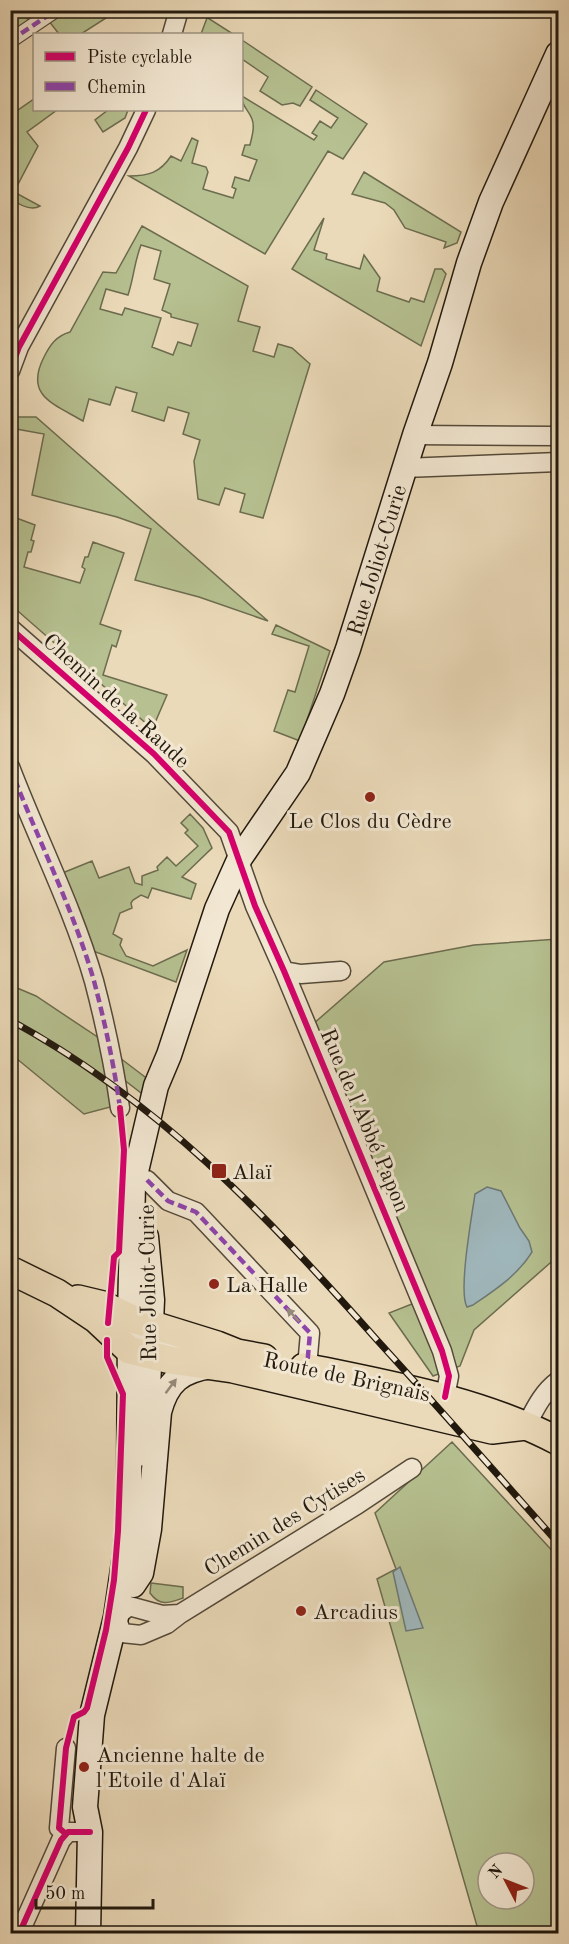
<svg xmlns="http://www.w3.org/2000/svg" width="569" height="1944" viewBox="0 0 569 1944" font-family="'Old Standard TT',serif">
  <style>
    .green { fill: #b6c090; stroke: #6c6c4f; stroke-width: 1.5; fill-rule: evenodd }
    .water { fill: #9fb7bc; stroke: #6d7876; stroke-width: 1.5 }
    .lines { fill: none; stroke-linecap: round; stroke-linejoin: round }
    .pedestrian-casing { stroke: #544939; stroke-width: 16 }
    .minor-casing { stroke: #544939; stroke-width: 21 }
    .secondary-casing { stroke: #22190e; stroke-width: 27 }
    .primary-casing { stroke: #22190e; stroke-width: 30 }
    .pedestrian { stroke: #f2e7d2; stroke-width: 14 }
    .minor { stroke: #f2e7d2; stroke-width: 18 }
    .secondary { stroke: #f2e7d2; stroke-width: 24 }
    .primary { stroke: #ebdab9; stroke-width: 27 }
    .rail-casing { stroke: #22190e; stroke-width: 7 }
    .rail { stroke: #f2e7d2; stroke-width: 4.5; stroke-dasharray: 14; stroke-linecap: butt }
    .quiet { stroke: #8e44ad; stroke-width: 4.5; stroke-dasharray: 9 4.5; stroke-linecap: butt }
    .cycleway-casing { stroke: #f2e7d2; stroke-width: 10 }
    .cycleway { stroke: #d6006c; stroke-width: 6 }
    .oneway { fill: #948a7a }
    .poi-dot { fill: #8f2418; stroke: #f2e7d2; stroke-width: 2 }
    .labels { text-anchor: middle; stroke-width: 6; stroke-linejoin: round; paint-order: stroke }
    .street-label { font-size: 22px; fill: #22190e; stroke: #f2e7d2 }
    .poi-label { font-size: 22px; fill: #22190e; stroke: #f2e7d2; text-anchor: start }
  </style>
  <rect width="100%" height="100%" fill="#ebdab9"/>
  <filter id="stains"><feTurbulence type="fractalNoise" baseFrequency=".00333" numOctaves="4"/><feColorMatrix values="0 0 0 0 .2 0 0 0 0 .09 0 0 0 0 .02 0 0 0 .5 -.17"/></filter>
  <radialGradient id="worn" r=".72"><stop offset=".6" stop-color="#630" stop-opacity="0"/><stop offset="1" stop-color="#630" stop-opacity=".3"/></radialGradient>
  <path class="green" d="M11,11H22L29,21L11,34Z
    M62,11H117L81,34H59L48,20Z
    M207,18H208L233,34H201Z
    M242,40L312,87L300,106L293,103L282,105L260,91L268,77L242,59Z
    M316,90L367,124L343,159L328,151L265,254L129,176C148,176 160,173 171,156L181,161L192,138L198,141L192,163L206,167L208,172L203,189L233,198L236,189L232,187L235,177L249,181L257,160L242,155L245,145H250C252,136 255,127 252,119C249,110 241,106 242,96L314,140L317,136L312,133L320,121L331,128L338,118L310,100Z
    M34,99V110H57L27,132L38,146L14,192L40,206C30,212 18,204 10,198L11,171L13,162L11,115Z
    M108,110H128L125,118L103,132L95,120Z
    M364,172L461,232L457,243L444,248L446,242L405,228L394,210L385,203L352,194Z
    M324,218L314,250L327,254L326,259L360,269L364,255L380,278L377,291L409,302L411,298L424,302L435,269H442L446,274L421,346L292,269Z
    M142,226L248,286L238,321L260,327L253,351L274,357L278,344L292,348L310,364L263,518L240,512L245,494L225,488L219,505L198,499L194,461L200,440L183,434L189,413L168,407L164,421L132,411L137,393L116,387L110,405L89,399L83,421C54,404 24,396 44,357C50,345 56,336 70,332L103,272L116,273ZM141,245L161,251L154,279L170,284L162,310L171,314V317L198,324L191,346L178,342L173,355L152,347L161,318L125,308L122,315L100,309L106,289L128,295C134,277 134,263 141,245Z
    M11,417H36L268,621L199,597L135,580L151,529L117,517L32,495L44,434L11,428Z
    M11,516L35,525L31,540L34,541L31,552H28L24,567L80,583L85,569L82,567L85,557H88L93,542L124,553L100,624L121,631L116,647L112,645L103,675L167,695L154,725L149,726L11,605Z
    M276,625L330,651L300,741L274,731L288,690L295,692L309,646L272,634Z
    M190,814L203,828L212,848L182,877L196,884L191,899L152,888L148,898L141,895L133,900L131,903L132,908L120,913L113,934L122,939L120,945L126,956L153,966L187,950L176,982L93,951L60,874L92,861L99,878L129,867L135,883L142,885V876L158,870L157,867L167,857L176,866L198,846L185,833L188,830L181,823Z
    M558,939V1256L474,1330L460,1366L433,1376L389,1313L427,1298L312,1025L384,962L474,945Z
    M10,985L36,996L99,1038L114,1106L84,1114L11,1054Z
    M120,1058L149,1080L145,1096L123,1079Z
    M452,1442L558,1557V1933H479L377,1579L396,1569L375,1513ZM488,1863H524V1899H488Z
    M151,1583L183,1587V1598C169,1603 160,1607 150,1593Z"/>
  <path class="water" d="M487,1187L501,1191L520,1228L529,1241L532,1252C518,1275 495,1290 473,1305L467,1307C458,1292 472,1215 475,1194Z
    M400,1567L423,1628L406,1631L393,1572Z"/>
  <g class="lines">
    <g class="pedestrian-casing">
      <path id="pedestrian" d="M10,41L56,10"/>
    </g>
    <g class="minor-casing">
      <path id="minor" d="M172,34L179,10
        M10,371L19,347L128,148L146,110
        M415,435L558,436
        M404,468L558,462
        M10,628L154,754L229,832L255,906L284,971L442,1351L449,1376L445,1397
        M10,767C37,838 73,908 94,981C105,1023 114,1065 120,1108
        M284,971L301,974L341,971
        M147,1180L168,1201L196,1212L310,1333L307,1367
        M526,1426C535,1409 542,1393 558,1381
        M180,1614L162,1615L129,1606L116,1617L122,1633L141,1635L167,1624L180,1614L358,1504L412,1468
        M66,1834L59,1828L66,1748
        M19,1934L61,1840L68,1832H90"/>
    </g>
    <g class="secondary-casing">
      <path id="secondary" d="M151,1341L207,1354
        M145,1454L152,1300L146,1237
        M133,1585L141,1573L149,1529L159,1412C167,1381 181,1371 211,1366
        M88,1934L90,1832L85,1807L92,1715L116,1617L125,1556L129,1508L130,1318L133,1184L156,1086L169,1055L217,909L240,858L298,773L332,694L348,649L415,435L440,363L469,263L491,202L558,54"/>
    </g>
    <g class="primary-casing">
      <path id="primary" d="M10,1270L57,1293L96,1319L129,1350L170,1360L233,1369L492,1430L526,1426
        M78,1299L103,1305L130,1318L217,1345L237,1353L264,1358
        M304,1367C390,1385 480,1400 558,1441"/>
    </g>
    <use href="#pedestrian" class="pedestrian"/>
    <use href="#minor" class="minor"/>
    <use href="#secondary" class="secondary"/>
    <use href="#primary" class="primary"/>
    <g class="rail-casing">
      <path id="rail" d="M10,1020C160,1102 265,1214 377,1340C438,1407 498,1475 558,1543"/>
    </g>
    <use href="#rail" class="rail"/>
    <path class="quiet" d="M10,41L56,10
      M10,767C37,838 73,908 94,981C105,1023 114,1065 120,1108
      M147,1180L168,1201L196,1212L310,1333L307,1367"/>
    <g class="cycleway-casing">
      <path id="cycleway" d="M10,371L19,347L128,148L146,110
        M10,628L154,754L229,832L255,906L284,971L442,1351L449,1376L445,1397
        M108,1323L114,1257L119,1252L124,1150L120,1108
        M66,1834L59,1828L66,1748L74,1717L84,1712L87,1708L106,1630L114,1580L118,1531L123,1394L107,1357V1340
        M19,1934L61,1840L68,1832H90"/>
    </g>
    <use href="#cycleway" class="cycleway"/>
  </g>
  <defs><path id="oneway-solid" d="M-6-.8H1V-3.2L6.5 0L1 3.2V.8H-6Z" transform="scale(1.5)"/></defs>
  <g class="oneway">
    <use href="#oneway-solid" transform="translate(293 1315) rotate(-133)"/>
    <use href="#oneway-solid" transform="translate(171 1386) rotate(-53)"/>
  </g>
  <g class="poi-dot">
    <circle cx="370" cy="797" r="6"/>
    <rect x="211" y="1163" width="16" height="16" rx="3"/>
    <circle cx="214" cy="1284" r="6"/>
    <circle cx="301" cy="1611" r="6"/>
    <circle cx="84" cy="1767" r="6"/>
  </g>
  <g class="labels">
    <g class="street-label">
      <text transform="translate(376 560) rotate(-73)" y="8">Rue Joliot-Curie</text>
      <text transform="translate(117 700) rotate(42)" y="8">Chemin de la Raude</text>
      <text transform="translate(366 1120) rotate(67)" y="8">Rue de l'Abbé Papon</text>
      <text transform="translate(147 1283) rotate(-91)" y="8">Rue Joliot-Curie</text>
      <text transform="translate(347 1376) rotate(12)" y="8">Route de Brignais</text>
      <text transform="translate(284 1521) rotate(-32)" y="8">Chemin des Cytises</text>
    </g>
    <g class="poi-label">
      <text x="370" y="828" text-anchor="middle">Le Clos du Cèdre</text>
      <text x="232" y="1179">Alaï</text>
      <text x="226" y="1292">La Halle</text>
      <text x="313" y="1619">Arcadius</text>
      <text x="96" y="1762">Ancienne halte de<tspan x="96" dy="25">l'Etoile d'Alaï</tspan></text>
    </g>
  </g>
  <rect width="569" height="1944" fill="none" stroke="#ebdab9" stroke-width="36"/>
  <rect x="12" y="12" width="545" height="1920" fill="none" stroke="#22190e" stroke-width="3"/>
  <rect x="18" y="18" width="533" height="1908" fill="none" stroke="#22190e" stroke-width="1.5"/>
  <rect x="33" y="33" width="210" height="78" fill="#f2e7d2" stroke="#9f9584" stroke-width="1.5"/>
  <rect x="45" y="52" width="30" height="9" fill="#d6006c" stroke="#9f9584" stroke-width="1.5"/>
  <text x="87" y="63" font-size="18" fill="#22190e">Piste cyclable</text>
  <rect x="45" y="82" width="30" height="9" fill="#8e44ad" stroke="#9f9584" stroke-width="1.5"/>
  <text x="87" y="93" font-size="18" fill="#22190e">Chemin</text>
  <g transform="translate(506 1881) rotate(312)"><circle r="28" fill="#f2e7d2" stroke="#9f9584" stroke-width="1.5"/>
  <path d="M0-4.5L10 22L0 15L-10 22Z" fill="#8f2418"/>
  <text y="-9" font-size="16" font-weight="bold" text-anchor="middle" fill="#22190e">N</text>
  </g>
  <path d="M36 1899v9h117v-9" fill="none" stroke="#22190e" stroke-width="3"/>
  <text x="45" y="1899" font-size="18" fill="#22190e" stroke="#f2e7d2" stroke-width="4.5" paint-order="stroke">50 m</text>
  <rect width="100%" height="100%" filter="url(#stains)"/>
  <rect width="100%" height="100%" fill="url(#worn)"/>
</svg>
